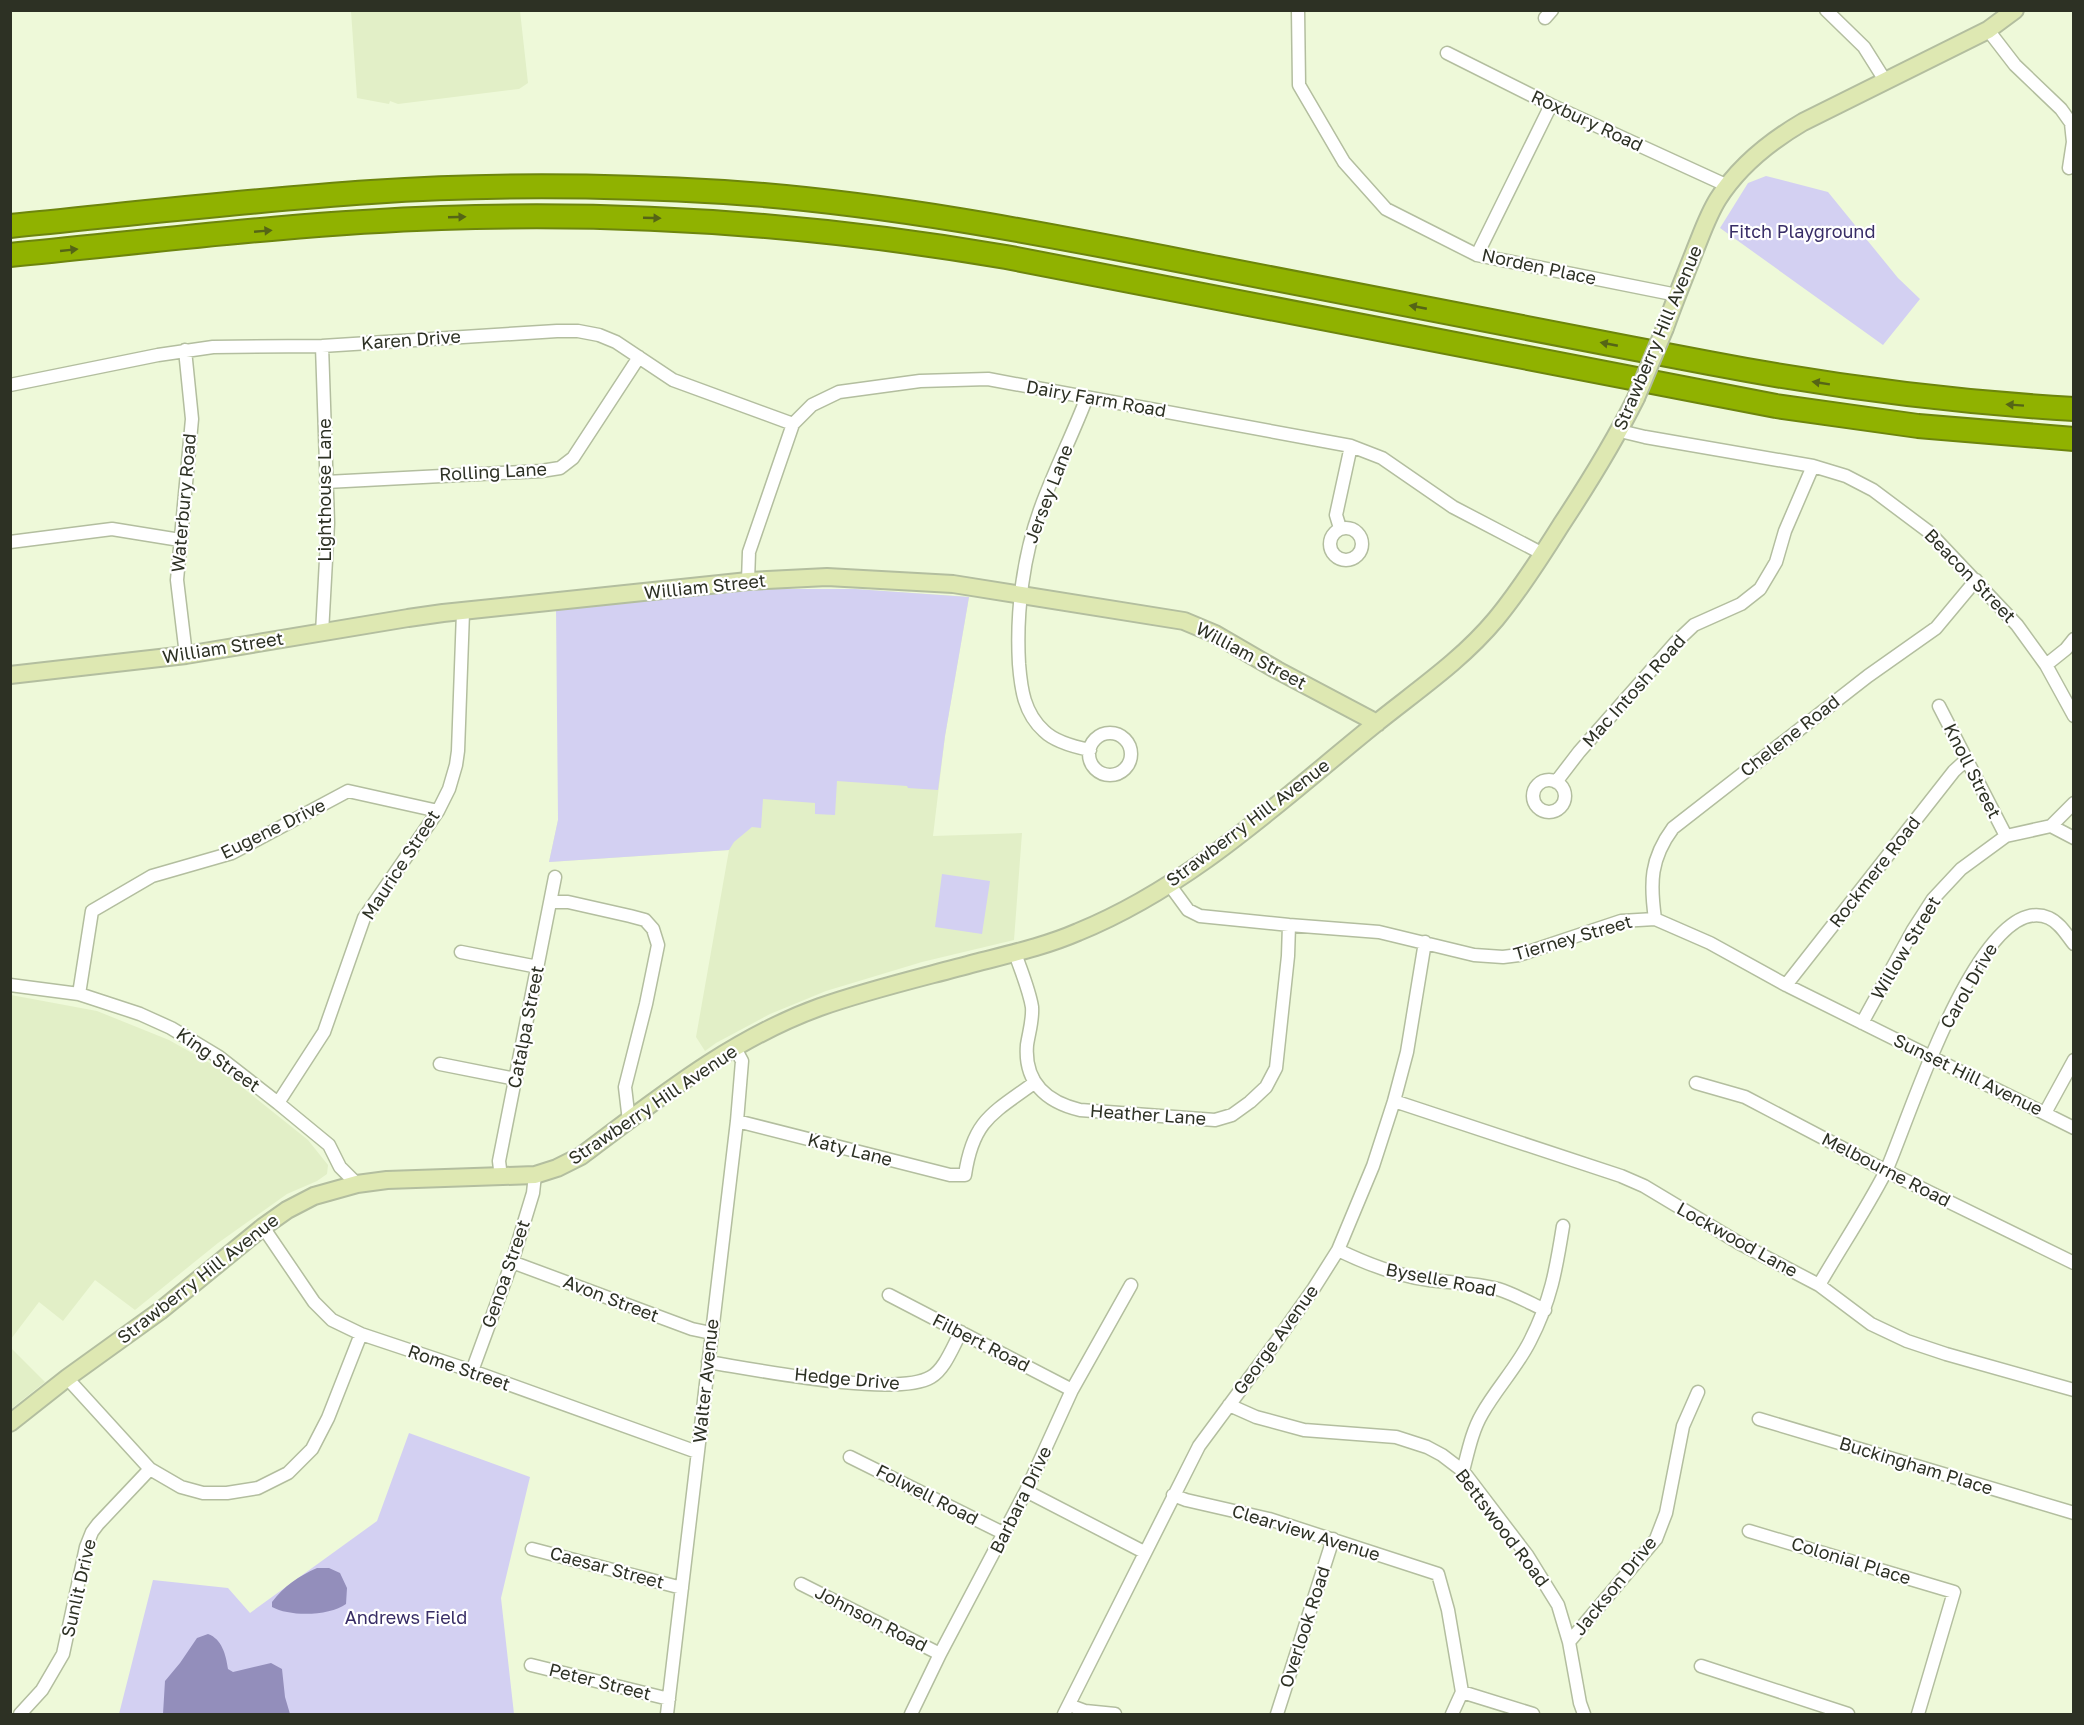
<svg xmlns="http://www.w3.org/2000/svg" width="2084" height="1725" viewBox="0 0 2084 1725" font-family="'Golos Text',sans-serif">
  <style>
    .built { fill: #e2efc7 }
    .green { fill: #d3d0f2 }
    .water { fill: #938ebb }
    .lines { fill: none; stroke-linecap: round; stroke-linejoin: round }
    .street-casing { stroke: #b3be9f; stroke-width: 15 }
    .secondary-casing { stroke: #b3be9f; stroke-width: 20 }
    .highway-casing { stroke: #6d850d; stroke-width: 26 }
    .street { stroke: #fff; stroke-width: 12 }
    .secondary { stroke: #dee8b2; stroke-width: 16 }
    .highway { stroke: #90b200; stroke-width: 22 }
    .secondary-bridge-casing { stroke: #b3be9f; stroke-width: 20; stroke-linecap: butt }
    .secondary-bridge { stroke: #dee8b2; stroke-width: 16 }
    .oneway { fill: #556516 }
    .labels { text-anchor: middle; stroke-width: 4.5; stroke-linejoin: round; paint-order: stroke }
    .street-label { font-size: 18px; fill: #2d3124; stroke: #fff }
    .park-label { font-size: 18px; fill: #382d66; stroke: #fff }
  </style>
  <rect width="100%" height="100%" fill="#eef9d9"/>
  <path class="built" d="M351,11H520L528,83L519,89L398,104L390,101L389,104L357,98Z
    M855,589L969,597L945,736L933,836L1022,833L1014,940L922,962L826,991L770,1014L716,1043L705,1051L696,1037L729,850L549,862L558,820Z
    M11,995L97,1011L169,1040L217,1067L308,1140L328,1165L327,1174L317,1181L287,1194L218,1243L135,1310L95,1280L63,1321L39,1302L11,1339Z
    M11,1348L45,1382L11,1409Z"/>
  <path class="green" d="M1766,176L1828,192L1898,278L1920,299L1883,345L1720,228L1748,183Z
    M743,589H855L969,597L945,736L938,790L908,788L907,786L837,781L835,815L815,814V803L763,799L761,828L752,827L734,842L729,850L549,862L558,820L556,607Z
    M942,874L990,881L982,934L935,927Z
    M409,1433L530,1477L501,1598L514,1714H119L153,1580L228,1588L250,1613L377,1521Z"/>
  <path class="water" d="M317,1568H329L340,1573L347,1588L346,1604C330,1616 290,1617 272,1607V1602C284,1586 299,1576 317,1568Z
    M208,1634C222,1639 226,1655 228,1669L233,1672L271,1663L282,1669L285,1697L290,1714H163L165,1681L180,1663L197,1638Z"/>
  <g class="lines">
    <g class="street-casing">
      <path id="street" d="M1298,10L1299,85L1344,162L1386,209L1477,255L1677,295
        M1826,10L1864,47L1886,82
        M1545,18L1552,10
        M1988,30L2015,65L2061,109L2071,123L2073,142L2069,168
        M1447,53L1551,105L1728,186
        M1477,255L1551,105
        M185,350L192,419L177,580L186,655
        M10,385L158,355L213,347L322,346L557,331H578L599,335L616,342L673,380L793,424
        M1087,397C1073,434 1055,469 1041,507C1023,556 1016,612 1019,664C1021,689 1024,713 1044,731C1055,742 1075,747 1090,750
        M1620,431L1645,437L1813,466L1846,476L1873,490L1929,532L2017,625L2046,665L2074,716
        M326,482L541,471L560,468L573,458L639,357
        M1330 544a16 16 0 1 1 32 0a16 16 0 1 1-32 0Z
        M1340,528L1336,515L1351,446
        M10,542L112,529L180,540
        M748,581L749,552L793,424L812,405L839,392L920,381L988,379L1351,446L1382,458L1453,507L1543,554
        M322,633L328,523L322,346
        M2046,665L2066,649L2074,639
        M1939,706L2006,836
        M1089 754a21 21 0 1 1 42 0a21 21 0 1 1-42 0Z
        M1533 796a16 16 0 1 1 32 0a16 16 0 1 1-32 0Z
        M1556,782L1579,752L1676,642L1694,625L1741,604L1760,589L1776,562L1785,531L1813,466
        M2051,826L2074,838
        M1169,884L1188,910L1200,916L1289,925L1379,932L1474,955L1503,957L1519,955L1621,921L1655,919L1710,943L1786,985L2074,1128
        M551,902H568L630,916L645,920L653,929L658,945L646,1004L625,1087L629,1121
        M1655,919C1650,883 1650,859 1673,828L1868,676L1936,628L1976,580
        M461,952L538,967
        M1015,953C1021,971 1029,989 1032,1007C1033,1020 1029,1032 1027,1045C1024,1082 1046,1102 1080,1110L1215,1120L1232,1115L1250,1102L1266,1087L1276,1068L1288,956L1289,925
        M10,985L79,994L140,1014L171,1028L219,1057L278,1103L329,1145L340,1167L357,1184
        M1786,985L1954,771L1966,760
        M79,994L92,911L152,876L232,853L348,791L438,811
        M1862,1023L1913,930L1933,899L1961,869L2006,836L2051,826L2074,803
        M440,1064L516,1079
        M1696,1083L1745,1097L1886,1171L2074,1263
        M1394,1101L1621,1176L1644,1186L1739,1243L1819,1285L1871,1324L1907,1341L1946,1354L2074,1390
        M278,1103L324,1032L364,918L438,811L449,789L456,765L458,751L463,612
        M2045,1113L2074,1060
        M737,1121L950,1175H965C973,1120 993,1113 1034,1083
        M501,1177L499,1161L555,877
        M263,1227L314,1302L332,1320L361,1334L472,1371L697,1452
        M1338,1250C1367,1264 1397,1276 1429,1280C1453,1283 1475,1283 1498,1289C1514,1294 1530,1303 1545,1310
        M512,1262L692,1329L711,1333
        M1819,1285C1841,1247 1866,1210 1886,1171C1907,1126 1980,887 2049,918C2060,923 2066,934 2074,944
        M889,1295L1072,1390
        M708,1362C753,1369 896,1398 931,1377C945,1369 953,1346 961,1332
        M472,1371L512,1262L533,1193L535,1175
        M67,1378L150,1469L181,1487L203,1493H227L258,1488L288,1473L312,1449L328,1418L361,1334
        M1229,1405L1256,1417L1304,1430L1396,1437L1427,1447L1442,1455L1463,1471L1527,1555L1558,1605L1569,1642L1580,1703L1584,1714
        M1759,1419L2074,1513
        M850,1457L1005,1534
        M1463,1471C1468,1452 1472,1431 1482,1414C1496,1389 1517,1367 1530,1341C1551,1300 1556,1270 1563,1226
        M1026,1491L1144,1552
        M1173,1495L1186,1500L1269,1519L1438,1574L1448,1610L1462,1692L1452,1714
        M1749,1531L1954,1592L1918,1714
        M532,1549L682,1588
        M801,1584L940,1654
        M1569,1642L1656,1539L1666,1513L1683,1426L1698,1392
        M531,1665L669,1699
        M1701,1666L1848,1714
        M1462,1692L1533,1714
        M1069,1705L1085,1711L1115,1714
        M20,1714L42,1690L63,1654L86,1547L92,1532L98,1524L150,1469
        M667,1714L737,1121L742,1061L735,1048
        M911,1714L940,1654L1026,1491L1072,1390L1131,1285
        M1064,1714L1199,1446L1276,1342L1314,1288L1338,1250L1373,1166L1394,1101L1407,1052L1425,942
        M1277,1714L1333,1539"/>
    </g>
    <g class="secondary-casing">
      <path id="secondary" d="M1665,328C1674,302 1685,276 1695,250C1702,233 1708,215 1718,199C1739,166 1769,142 1803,122L1988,30L2015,10
        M10,675L186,655L408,618L443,613L748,581L827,577L953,584L1184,621L1215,634L1277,670L1377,723
        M10,1423L67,1378L160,1311L263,1227L287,1210L314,1196L357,1184L387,1180L535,1175L557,1168L581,1156C656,1100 731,1039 820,1007C871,989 924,977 975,963C1010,954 1046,946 1078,932C1191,886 1281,800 1374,725C1416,691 1461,661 1496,619C1520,590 1541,557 1561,525C1588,484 1614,442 1636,398"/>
    </g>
    <g class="highway-casing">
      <path id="highway" d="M10,226C131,214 251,200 371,192C488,184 607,185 724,192C891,203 1054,236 1218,268C1381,300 1545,332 1709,363C1829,386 1951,402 2074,409
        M10,255C154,241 297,223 441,218C631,211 819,225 1006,257L1776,406L1918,426L2074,439"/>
    </g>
    <use href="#street" class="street"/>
    <use href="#secondary" class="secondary"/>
    <use href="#highway" class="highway"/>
    <g class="secondary-bridge-casing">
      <path id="secondary-bridge" d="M1636,398L1665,328"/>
    </g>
    <use href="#secondary-bridge" class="secondary-bridge"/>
  </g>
  <defs><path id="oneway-solid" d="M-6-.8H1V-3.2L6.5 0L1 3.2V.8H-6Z" transform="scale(1.5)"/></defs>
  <g class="oneway">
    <use href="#oneway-solid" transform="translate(457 217) rotate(-2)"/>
    <use href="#oneway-solid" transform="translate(652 218) rotate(2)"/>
    <use href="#oneway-solid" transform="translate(263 231) rotate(-5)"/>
    <use href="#oneway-solid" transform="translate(69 250) rotate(-6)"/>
    <use href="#oneway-solid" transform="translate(1418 307) rotate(-169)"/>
    <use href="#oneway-solid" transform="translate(1609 344) rotate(-169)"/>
    <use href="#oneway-solid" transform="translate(1821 383) rotate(-171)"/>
    <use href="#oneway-solid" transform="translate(2015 405) rotate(-176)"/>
  </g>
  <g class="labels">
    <g class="street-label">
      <text transform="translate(1587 121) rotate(25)" y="6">Roxbury Road</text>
      <text transform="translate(1539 267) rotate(12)" y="6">Norden Place</text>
      <text transform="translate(1658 338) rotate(-67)" y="6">Strawberry Hill Avenue</text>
      <text transform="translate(411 340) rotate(-4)" y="6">Karen Drive</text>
      <text transform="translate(1096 399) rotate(10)" y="6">Dairy Farm Road</text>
      <text transform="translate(493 472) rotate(-3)" y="6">Rolling Lane</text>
      <text transform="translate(325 490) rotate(-90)" y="6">Lighthouse Lane</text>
      <text transform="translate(1049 494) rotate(-69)" y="6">Jersey Lane</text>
      <text transform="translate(184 503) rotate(-85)" y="6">Waterbury Road</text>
      <text transform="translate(1970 576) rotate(46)" y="6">Beacon Street</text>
      <text transform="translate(705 587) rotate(-6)" y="6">William Street</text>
      <text transform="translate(223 648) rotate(-9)" y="6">William Street</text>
      <text transform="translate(1251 656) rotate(28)" y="6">William Street</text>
      <text transform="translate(1634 691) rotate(-48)" y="6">Mac Intosh Road</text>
      <text transform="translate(1790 736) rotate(-38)" y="6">Chelene Road</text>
      <text transform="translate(1972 771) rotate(63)" y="6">Knoll Street</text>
      <text transform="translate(1248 823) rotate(-37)" y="6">Strawberry Hill Avenue</text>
      <text transform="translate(273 829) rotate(-26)" y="6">Eugene Drive</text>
      <text transform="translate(401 865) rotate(-57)" y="6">Maurice Street</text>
      <text transform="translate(1875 872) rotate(-52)" y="6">Rockmere Road</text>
      <text transform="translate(1573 938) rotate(-16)" y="6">Tierney Street</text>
      <text transform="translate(1906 948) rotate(-59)" y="6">Willow Street</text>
      <text transform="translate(1969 986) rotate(-60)" y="6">Carol Drive</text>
      <text transform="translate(526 1027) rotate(-79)" y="6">Catalpa Street</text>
      <text transform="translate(218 1060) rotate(35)" y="6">King Street</text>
      <text transform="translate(1968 1075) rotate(26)" y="6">Sunset Hill Avenue</text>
      <text transform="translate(653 1105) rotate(-34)" y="6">Strawberry Hill Avenue</text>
      <text transform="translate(1148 1115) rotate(4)" y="6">Heather Lane</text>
      <text transform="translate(850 1150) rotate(14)" y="6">Katy Lane</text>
      <text transform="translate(1886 1170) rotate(27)" y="6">Melbourne Road</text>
      <text transform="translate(1737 1240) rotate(29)" y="6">Lockwood Lane</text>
      <text transform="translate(506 1274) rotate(-71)" y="6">Genoa Street</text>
      <text transform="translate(198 1279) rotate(-38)" y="6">Strawberry Hill Avenue</text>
      <text transform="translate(1441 1280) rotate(11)" y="6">Byselle Road</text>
      <text transform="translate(611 1299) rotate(21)" y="6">Avon Street</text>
      <text transform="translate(1276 1340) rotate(-54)" y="6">George Avenue</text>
      <text transform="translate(981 1343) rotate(27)" y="6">Filbert Road</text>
      <text transform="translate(459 1368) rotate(19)" y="6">Rome Street</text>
      <text transform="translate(847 1379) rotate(5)" y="6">Hedge Drive</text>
      <text transform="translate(706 1381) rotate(-84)" y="6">Walter Avenue</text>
      <text transform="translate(1916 1466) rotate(17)" y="6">Buckingham Place</text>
      <text transform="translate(927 1495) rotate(27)" y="6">Folwell Road</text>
      <text transform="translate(1021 1500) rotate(-64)" y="6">Barbara Drive</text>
      <text transform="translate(1502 1528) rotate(53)" y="6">Bettswood Road</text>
      <text transform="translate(1306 1533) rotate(17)" y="6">Clearview Avenue</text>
      <text transform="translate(1851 1561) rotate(17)" y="6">Colonial Place</text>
      <text transform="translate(607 1568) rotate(15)" y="6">Caesar Street</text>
      <text transform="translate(1615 1586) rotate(-51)" y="6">Jackson Drive</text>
      <text transform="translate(79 1588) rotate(-77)" y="6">Sunlit Drive</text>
      <text transform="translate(871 1619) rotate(27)" y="6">Johnson Road</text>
      <text transform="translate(1305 1627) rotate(-72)" y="6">Overlook Road</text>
      <text transform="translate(600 1682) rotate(14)" y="6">Peter Street</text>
    </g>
    <g class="park-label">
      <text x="1802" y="238">Fitch Playground</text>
      <text x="406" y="1624">Andrews Field</text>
    </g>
  </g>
  <rect width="2084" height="1725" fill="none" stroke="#2d3124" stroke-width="24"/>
</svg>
